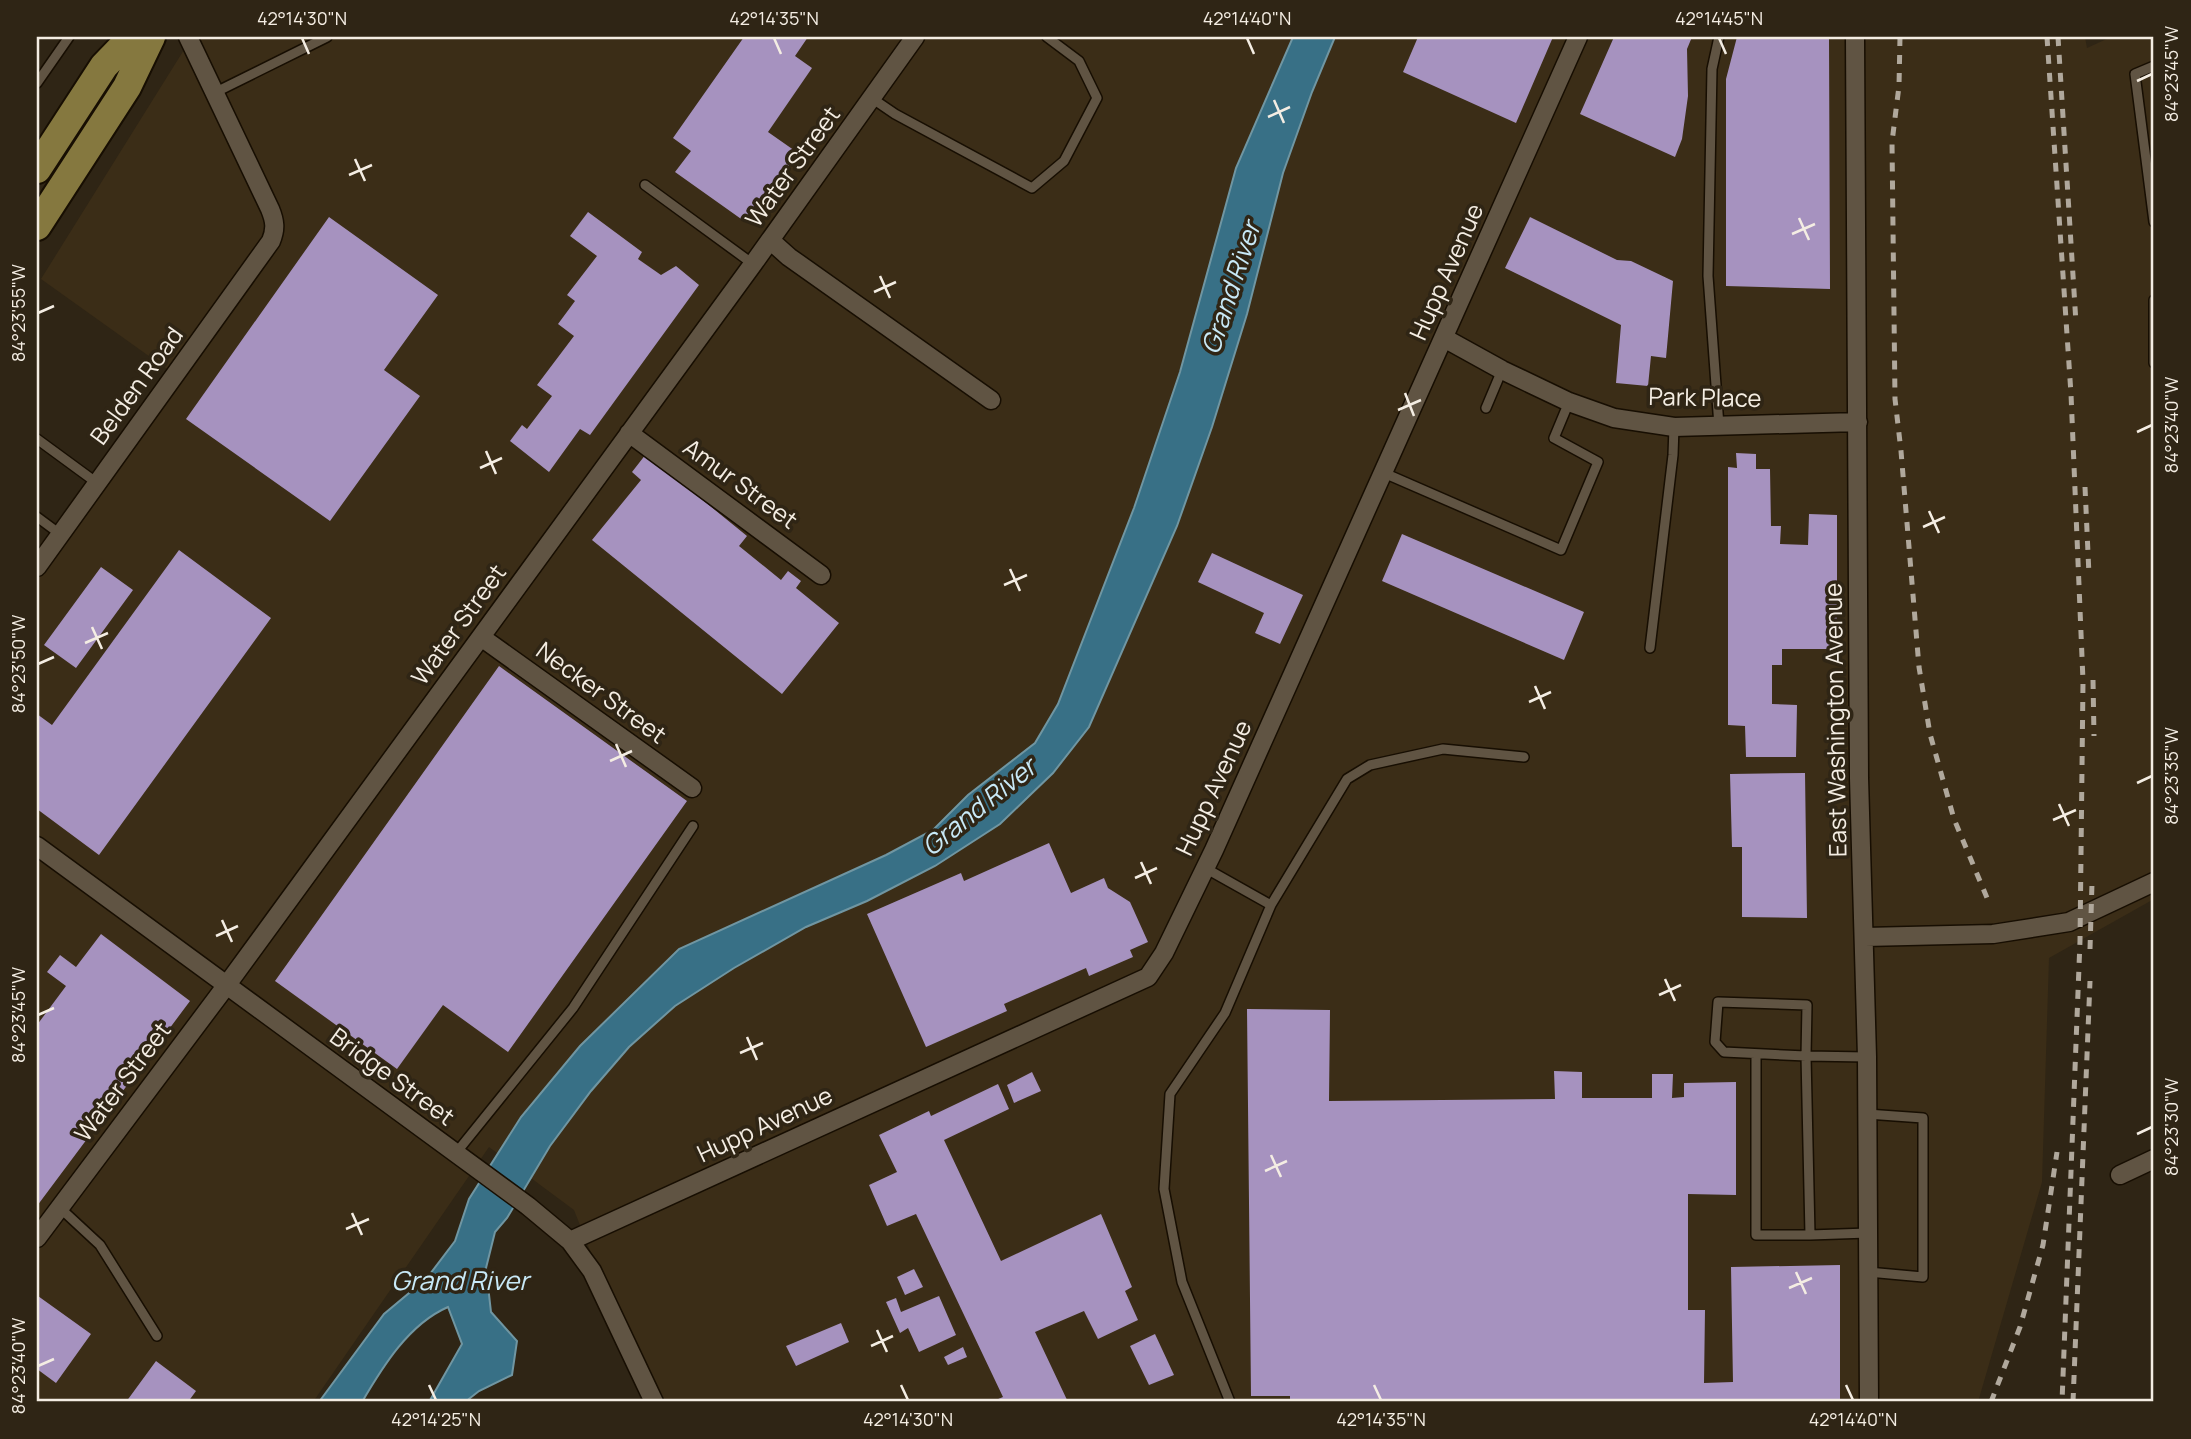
<svg xmlns="http://www.w3.org/2000/svg" width="2191" height="1439" viewBox="0 0 2191 1439" font-family="Manrope,sans-serif">
  <style>
    .built { fill: #3b2d17 }
    .water { fill: #387086; stroke: #7096a2; stroke-width: 2 }
    .building { fill: #a692bf }
    .lines { fill: none; stroke-linecap: round; stroke-linejoin: round }
    .service-casing { stroke: #170e02; stroke-width: 12 }
    .minor-casing { stroke: #170e02; stroke-width: 21 }
    .primary-casing { stroke: #170e02; stroke-width: 32 }
    .service { stroke: #605443; stroke-width: 9 }
    .minor { stroke: #605443; stroke-width: 18 }
    .primary { stroke: #85783f; stroke-width: 28 }
    .rail { stroke: #b0a89c; stroke-width: 5; stroke-dasharray: 9 9; stroke-linecap: butt }
    .ticks { fill: none; stroke: #f4ede3; stroke-width: 2.5 }
    .labels { text-anchor: middle; stroke-width: 7; stroke-linejoin: round; paint-order: stroke }
    .street-label { font-size: 24px; fill: #f4ede3; stroke: #2f2515 }
    .water-label { font-size: 26px; font-style: italic; fill: #c8e9f7; stroke: #2f2515 }
    .neatline { fill: none; stroke: #f4ede3; stroke-width: 2.5 }
    .ticks-label { font-size: 18px; text-anchor: middle; fill: #f4ede3 }
  </style>
  <rect width="100%" height="100%" fill="#2f2515"/>
  <path class="built" d="M192,37H2085L2087,48L2111,37H2154V899L2049,958L2042,1182L1978,1402H650L574,1210L489,1147L313,1402H37V549L167,369L41,279Z"/>
  <path class="water" d="M1293,37H1335L1312,92L1283,173L1247,314L1212,427L1177,526L1089,727L1053,773L1000,824L935,866L867,901L806,927L734,968L675,1006L629,1047L591,1091L550,1146L507,1218L495,1232L486,1268L491,1312L517,1341L512,1375L479,1391L465,1402H429L462,1344L448,1307C409,1324 383,1366 362,1402H319L384,1314L427,1278L455,1241L469,1199L521,1117L580,1046L679,949L886,855L933,830L968,795L1035,743L1058,704L1134,508L1180,372L1236,168Z"/>
  <path class="building" d="M744,37H808L795,56L812,68L768,132L798,153L766,198L762,195L744,221L675,172L691,151L673,138Z
    M1418,37H1553L1516,123L1403,72Z
    M1614,37H1692L1687,49L1688,96L1682,139L1675,157L1580,114Z
    M1737,37H1829L1830,289L1726,286V79Z
    M588,212L642,252L638,259L661,275L676,266L699,285L590,435L580,429L549,472L510,441L522,425L527,429L552,396L537,385L574,336L558,324L575,301L567,295L597,256L570,236Z
    M329,217L438,295L384,370L420,396L330,521L186,419Z
    M1530,217L1617,260L1631,261L1673,281L1666,358L1651,356L1648,386L1616,383L1621,325L1505,268Z
    M1736,453L1756,454V469H1770L1771,526H1781L1780,544L1808,545L1809,514L1837,515V649H1782V665H1772V704L1797,705L1796,757H1746L1745,726L1728,725V467L1737,468Z
    M646,454L747,536L739,546L781,580L788,571L801,581L796,588L839,623L782,694L592,540L641,480L632,472Z
    M1402,534L1584,612L1564,660L1382,581Z
    M179,550L271,618L99,855L37,809V714L52,725Z
    M1212,553L1303,595L1280,644L1255,633L1264,613L1198,582Z
    M101,567L133,590L76,668L44,645Z
    M499,666L687,801L508,1052L443,1005L397,1069L275,981Z
    M1805,773L1807,918L1742,917V847H1732L1730,774Z
    M1049,843L1071,893L1104,878L1108,888L1130,902L1148,942L1130,950L1133,957L1089,976L1086,968L1004,1004L1007,1011L926,1047L867,914L961,873L964,881Z
    M101,934L190,1001L37,1206V1025L66,986L47,972L60,955L76,967Z
    M1247,1009L1330,1010L1329,1101L1555,1099L1554,1071L1582,1072V1098H1652V1074H1673L1672,1098L1684,1097V1083L1736,1082V1195L1688,1194V1310H1705L1704,1383L1733,1382L1731,1267L1840,1265V1402H1290V1396H1251Z
    M1032,1072L1041,1091L1014,1103L1007,1085Z
    M998,1084L1009,1109L944,1140L1001,1261L1101,1214L1132,1287L1125,1291L1138,1320L1098,1339L1084,1311L1035,1332L1068,1402H991L1003,1397L916,1214L887,1226L869,1185L897,1172L879,1135L929,1111L931,1116Z
    M914,1269L923,1287L905,1295L897,1277Z
    M38,1296L91,1334L56,1383L37,1369Z
    M939,1296L956,1335L919,1352L908,1328L900,1333L886,1302L896,1298L901,1312Z
    M841,1323L849,1342L796,1366L786,1346Z
    M1155,1334L1174,1375L1149,1385L1130,1346Z
    M963,1347L967,1357L948,1365L944,1357Z
    M156,1361L196,1391L188,1402H126Z"/>
  <g class="lines">
    <g class="service-casing">
      <path id="service" d="M2154,66L2135,74L2154,222
        M37,83L69,37
        M214,93L327,37
        M873,99L895,114L1032,188L1064,161L1097,98L1079,61L1047,37
        M645,185L753,264
        M2154,300V363
        M1486,408L1502,370
        M1719,426L1708,276L1712,69L1719,37
        M37,439L97,483
        M1384,473L1561,550L1598,462L1554,438L1569,402
        M37,517L60,534
        M1650,648L1673,455L1674,427
        M1205,868L1271,905L1225,1013L1170,1094L1164,1189L1182,1282L1230,1402
        M1271,905L1347,779L1370,765L1443,749L1524,757
        M1718,1002L1807,1005L1806,1056L1724,1052L1715,1042Z
        M1756,1054V1235H1810
        M1867,1057L1806,1056L1810,1235L1868,1233
        M1867,1114L1923,1118V1277L1868,1272
        M456,1153L573,1008L693,826
        M59,1207L100,1245L157,1336"/>
    </g>
    <g class="minor-casing">
      <path id="minor" d="M1855,37L1859,778L1867,1057L1869,1402
        M770,240L789,257L991,400
        M1444,338L1502,370L1569,402L1614,418L1674,427L1858,422
        M629,433L821,575
        M37,567L271,241C276,229 275,221 270,209L188,37
        M481,637L692,788
        M37,846L528,1206L570,1241L592,1271L654,1402
        M1865,937L1993,934L2069,922L2154,882
        M2120,1175L2154,1159
        M37,1238L226,986L753,264L915,37
        M570,1241L1148,977L1164,953L1214,850L1578,37"/>
    </g>
    <g class="primary-casing">
      <path id="primary" d="M37,169L104,66L132,37
        M37,226L127,87L151,37"/>
    </g>
    <use href="#service" class="service"/>
    <use href="#minor" class="minor"/>
    <use href="#primary" class="primary"/>
    <path class="rail" d="M1900,37L1899,86L1892,142L1895,399L1901,451L1919,667L1930,734L1954,819L1990,905
      M2047,37L2071,394L2083,681L2080,941L2062,1402
      M2058,37L2076,323
      M2085,487L2089,575
      M2093,680L2094,736
      M2090,949L2092,883
      M1991,1402L2020,1327L2043,1245L2057,1152
      M2073,1402L2090,981"/>
  </g>
  <path class="ticks" d="M302,38L309,54M774,38L781,54M1247,38L1254,54M1719,38L1726,54M2137,81L2152,74M1274,100L1284,123M1268,117L1290,107M355,159L365,181M349,175L372,165M1799,218L1809,240M1792,234L1815,224M880,276L890,298M874,292L896,282M38,313L54,306M1405,393L1414,416M1398,410L1421,400M2137,432L2152,425M486,451L496,474M480,468L502,458M1929,511L1939,533M1923,527L1945,517M1010,569L1020,591M1004,585L1027,575M92,627L102,649M85,643L108,633M38,664L54,657M1535,686L1545,709M1529,702L1551,692M616,744L626,767M610,761L632,751M2137,783L2152,776M2059,804L2069,826M2053,820L2076,810M1141,862L1151,884M1135,878L1157,868M222,920L232,942M216,936L238,926M1665,979L1675,1001M1659,995L1681,985M38,1015L54,1008M747,1037L757,1060M740,1053L763,1043M2137,1134L2152,1127M1271,1155L1281,1177M1265,1171L1287,1161M352,1213L362,1235M346,1229L369,1219M1796,1272L1806,1294M1789,1288L1812,1278M877,1330L887,1352M871,1346L893,1336M38,1366L54,1359M429,1385L436,1400M901,1385L908,1400M1374,1385L1381,1400M1846,1385L1853,1400"/>
  <g class="labels">
    <g class="street-label">
      <text transform="translate(793 167) rotate(-54)" y="8">Water Street</text>
      <text transform="translate(1447 272) rotate(-66)" y="8">Hupp Avenue</text>
      <text transform="translate(137 386) rotate(-54)" y="8">Belden Road</text>
      <text transform="translate(1705 398) rotate(1)" y="8">Park Place</text>
      <text transform="translate(740 484) rotate(36)" y="8">Amur Street</text>
      <text transform="translate(459 625) rotate(-54)" y="8">Water Street</text>
      <text transform="translate(601 693) rotate(36)" y="8">Necker Street</text>
      <text transform="translate(1836 720) rotate(-91)" y="8">East Washington Avenue</text>
      <text transform="translate(1214 788) rotate(-65)" y="8">Hupp Avenue</text>
      <text transform="translate(392 1077) rotate(36)" y="8">Bridge Street</text>
      <text transform="translate(123 1082) rotate(-53)" y="8">Water Street</text>
      <text transform="translate(765 1125) rotate(-25)" y="8">Hupp Avenue</text>
    </g>
    <g class="water-label">
      <text transform="translate(1231 288) rotate(-72)" y="9">Grand River</text>
      <text transform="translate(979 807) rotate(-39)" y="9">Grand River</text>
      <text x="460" y="1290">Grand River</text>
    </g>
  </g>
  <rect width="2191" height="1439" fill="none" stroke="#2f2515" stroke-width="77"/>
  <rect x="38" y="38" width="2114" height="1362" class="neatline"/>
  <g class="ticks-label">
    <text x="302" y="25">42°14'30"N</text>
    <text x="774" y="25">42°14'35"N</text>
    <text x="1247" y="25">42°14'40"N</text>
    <text x="1719" y="25">42°14'45"N</text>
    <text transform="translate(2172 74) rotate(-90)" y="6">84°23'45"W</text>
    <text transform="translate(19 313) rotate(-90)" y="6">84°23'55"W</text>
    <text transform="translate(2172 425) rotate(-90)" y="6">84°23'40"W</text>
    <text transform="translate(19 664) rotate(-90)" y="6">84°23'50"W</text>
    <text transform="translate(2172 776) rotate(-90)" y="6">84°23'35"W</text>
    <text transform="translate(19 1015) rotate(-90)" y="6">84°23'45"W</text>
    <text transform="translate(2172 1127) rotate(-90)" y="6">84°23'30"W</text>
    <text transform="translate(19 1366) rotate(-90)" y="6">84°23'40"W</text>
    <text x="436" y="1426">42°14'25"N</text>
    <text x="908" y="1426">42°14'30"N</text>
    <text x="1381" y="1426">42°14'35"N</text>
    <text x="1853" y="1426">42°14'40"N</text>
  </g>
</svg>
